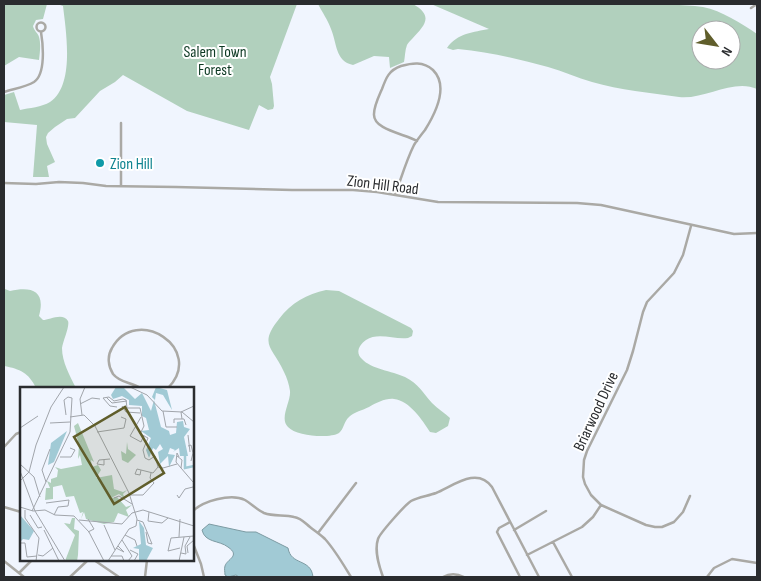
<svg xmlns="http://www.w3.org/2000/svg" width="761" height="581" viewBox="0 0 761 581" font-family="'Sofia Sans Condensed',sans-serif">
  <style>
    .green { fill: #b1d0bd; fill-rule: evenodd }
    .water { fill: #a1cad5; stroke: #7d9ba3 }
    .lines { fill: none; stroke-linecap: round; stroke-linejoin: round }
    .minor { stroke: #aaa9a5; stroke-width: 2.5 }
    .culture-dot { fill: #0f9aa8; stroke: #fff; stroke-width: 2 }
    .labels { text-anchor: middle; stroke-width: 4; stroke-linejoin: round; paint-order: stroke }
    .park-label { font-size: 16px; fill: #0e3a24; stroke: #fff }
    .culture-label { font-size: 16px; fill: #0d838f; stroke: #fff; text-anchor: start }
    .street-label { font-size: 16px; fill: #2a2c2f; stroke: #fff }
    .inset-river { fill: none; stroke: #a1cad5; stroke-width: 2.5 }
    .inset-road { fill: none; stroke: #a1a5ab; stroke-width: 1 }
    .view { fill: #605e2b; fill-opacity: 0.15; stroke: #605e2b; stroke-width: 2.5 }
    .inset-edge { fill: none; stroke: #2a2c2f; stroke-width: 2.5 }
  </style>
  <rect width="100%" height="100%" fill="#f0f5fe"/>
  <path class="green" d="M4,4H47L43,19L36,20L33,26C34,31 38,33 39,37C41,44 40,52 39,60L19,57L4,66Z
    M57,4H297L270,77L272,84L274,106L273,109L268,110L259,105L249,130L187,111L123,75L115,82L100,91L75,118L67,119L55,127L48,133L46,137L47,144L55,162L47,166L49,177H33L37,125L4,122V95L14,92L20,110C29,108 42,107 50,102C75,85 66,32 63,6Z
    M318,4H413C434,16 425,25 412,39C410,41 408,43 407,45C405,50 405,57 404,62L390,68L389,57L374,56L353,65C335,61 337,43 331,29C328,20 322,12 318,4Z
    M431,4H671C682,6 692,5 703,7C722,11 741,23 757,34V89C734,78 704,100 679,97C650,93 620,90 592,82C577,78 563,71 548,67C518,59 489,52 458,49L453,50L447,48C457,33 474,32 489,29ZM701,30H731V60H701Z
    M4,285L5,289L10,291C32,286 46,291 39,316L43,320C49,320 63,312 68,321C70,326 63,341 62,348C62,362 70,376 76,388H36C29,373 20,369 4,366Z
    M326,290L339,291L411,328L413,331L412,336L408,338C395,340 378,332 366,340C359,345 355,353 362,359C371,369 392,371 405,377C419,384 422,392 432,403C438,409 445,413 450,418L448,426L436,433L430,432C422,420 410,401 394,399C386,398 376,403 369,407C363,410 354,412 349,417C344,421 344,429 339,433C329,439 296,436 288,427C279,418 291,402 290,391C289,384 287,378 284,372C273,347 258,345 279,319C291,303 307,294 326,290Z"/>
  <path class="water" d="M209,524L246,532H256L288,548C291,566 311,558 313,577H239L236,575L228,577L225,575C225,572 224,569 225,566C227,559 241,556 228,547C219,540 205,543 202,530Z"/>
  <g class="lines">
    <path class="minor" d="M751,8L757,4
      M36.5 27a4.5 4.5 0 1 1 9 0a4.5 4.5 0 1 1-9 0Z
      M4,92C13,89 26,87 34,82C46,74 43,44 41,32
      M4,183L36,184L59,182L83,183L106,186L176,187L292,190H353L377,192L438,202L577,203L601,205L734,234L757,233
      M121,186V123
      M395,195C401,179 406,161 414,145C417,140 421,135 425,130C435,114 449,86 433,70C423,61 412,63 401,66C389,70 386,78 382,89C379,96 374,106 374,114C373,130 406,134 417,141
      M140,388C131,382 120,383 113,374C108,366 107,356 112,348C136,304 206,349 168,388
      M4,447L16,434L21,432
      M690,496L683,512L674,522L662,527H655L646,525L601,505L591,495L585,484L583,477L584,460L587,451L627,370L633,351L643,312L647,302L674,273L683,255L691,226
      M4,507L21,512
      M192,512C202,501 231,493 245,500C252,504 257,510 264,513C274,517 285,514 294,517C301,518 305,523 310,527C315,531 321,535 325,539C335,550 343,564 351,577
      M510,522L499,528L497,532L520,577
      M514,530L546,511
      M318,533L356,483
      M192,541L201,564L204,577
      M553,542L572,577
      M527,555L582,527L593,517L601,505
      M94,560L119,577
      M4,561L24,577
      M19,573L32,560
      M70,577L88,560
      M145,577L147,560
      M383,577C379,566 374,551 378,539C380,533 405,505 411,501C418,497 428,496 436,493C453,486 477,466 492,487L539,577
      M443,577C450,573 456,573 464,577
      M707,577L714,568L732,559L757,563"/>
  </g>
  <circle class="culture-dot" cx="100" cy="163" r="5"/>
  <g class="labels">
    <g class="park-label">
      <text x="215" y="57">Salem Town<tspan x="215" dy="18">Forest</tspan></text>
    </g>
    <g class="culture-label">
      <text x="110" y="169">Zion Hill</text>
    </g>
    <g class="street-label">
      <text transform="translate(383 184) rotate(7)" y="6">Zion Hill Road</text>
      <text transform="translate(595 411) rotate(-65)" y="6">Briarwood Drive</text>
    </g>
  </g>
  <g transform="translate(20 387)">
    <rect width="174" height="174" fill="#f0f5fe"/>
    <path d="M58,36L74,75L71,73L72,80L78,78L81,83L76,91L92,88L94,102L103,105L107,103L103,107L105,112L99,107L91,111L97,110L106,120L112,118L106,123L109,130L98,126L94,135L84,137L66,132L64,125L61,132L63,125L60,126L54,109L46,110L42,98L33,100V112L25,113L26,101H30L27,94L31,96V92L37,90L38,83L35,80L41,82L62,78L60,68L58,72L59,58L54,39ZM107,55L108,62L116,68L108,76L102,73L101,64L106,67ZM52,131H55L54,142L59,144L58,168L57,174H45L55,148L44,136L50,137Z" fill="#b1d0bd"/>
    <path d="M96,0H103L115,12L122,6L131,24L134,13L141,40L149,44L150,48L156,46L157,35L163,34L164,40L170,42L164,50L168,69H160L159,61L153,65L155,63L150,61L148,67L155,68L149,80L148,69L140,77L138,65L143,62L140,57L136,63L133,61L129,71L126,63L131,51L121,44L129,43L126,31L122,29V19L109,18V13L102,9L93,12L91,8ZM136,0L147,3L152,23L143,8L136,6L135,13L132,10ZM47,44L34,75L28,78L31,56ZM0,128L14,144L9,153L3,152L0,155ZM119,134L124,141L126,158L133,161L126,174H119V162L113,161L121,157Z" fill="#a1cad5"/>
    <path class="inset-river" d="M165,66V81L174,79"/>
    <path class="inset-road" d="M110,0L127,8L142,24L162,25L174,35M86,10L92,16L107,14M89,10L83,11L90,19L97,20M89,10L94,14L103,12M103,12L106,13L107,21H120L124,39L120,47L128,51L123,63L125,71L129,73L135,69L138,80L143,81L157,77M60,17L72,11L80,12M102,19L106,25L120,26M143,24L146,40H157M62,28L60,12L65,0M50,30L64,28L75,39L109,106L117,132L116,139L109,142L88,174M121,30L110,49L121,55L124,48M162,32L161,25L174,19M30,36L50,35M154,36V32H164L166,38M0,41L18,29M77,45L104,41L106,32L101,30M168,48L170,65M168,59L171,58L173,66L171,74M157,69L162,73L161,81L173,95M40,70H51L55,63L50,61M159,70L157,66L156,75L161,81M84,73V78L77,77L79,73L90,72M0,77L14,90L20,110M121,83L120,88L115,87L117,82L133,86L138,80M0,84L15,124L45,174M174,91V142M0,94L9,85L16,58L31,20L44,0M26,95L22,83L30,62M110,108H123L134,96L130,91L131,86M157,108L159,111L165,102L173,100M94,111L99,109L112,117M26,116L49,113L48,119L38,120L34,128M0,120L13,124L25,123L35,128L54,129L69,145L84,174M5,123V131L19,151L16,174M12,124L50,45L52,11L48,10L44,13L46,28M129,125L128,134L142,136L148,131M10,128L18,141L22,140M59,133L102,137L112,126L123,123L174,139M117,133L123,135L132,157L128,156L126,145M84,138L95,163M24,143L39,174M68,145L74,142L68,132M105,148L115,153L117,159M159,150L160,132M102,153L112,169L108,174M0,156H5L7,170L17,169M96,161L104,165L98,159M160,161L148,164L151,151L174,149M110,163L118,167L114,174M161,166L166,167L165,159L170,150M168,166L167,159L174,153M18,168L23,169L33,161M91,169H102L104,174M159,174L164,150"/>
    <path class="view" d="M105,20L144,86L94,117L54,50Z"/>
    <rect width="174" height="174" class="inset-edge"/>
  </g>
  <rect width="761" height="581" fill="none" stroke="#2a2c2f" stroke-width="10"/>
  <g transform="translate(716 45) rotate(121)"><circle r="24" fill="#ffffff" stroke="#aaabac"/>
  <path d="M0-4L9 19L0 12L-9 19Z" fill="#605e2b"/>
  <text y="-8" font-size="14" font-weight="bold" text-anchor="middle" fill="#2a2c2f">N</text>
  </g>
</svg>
